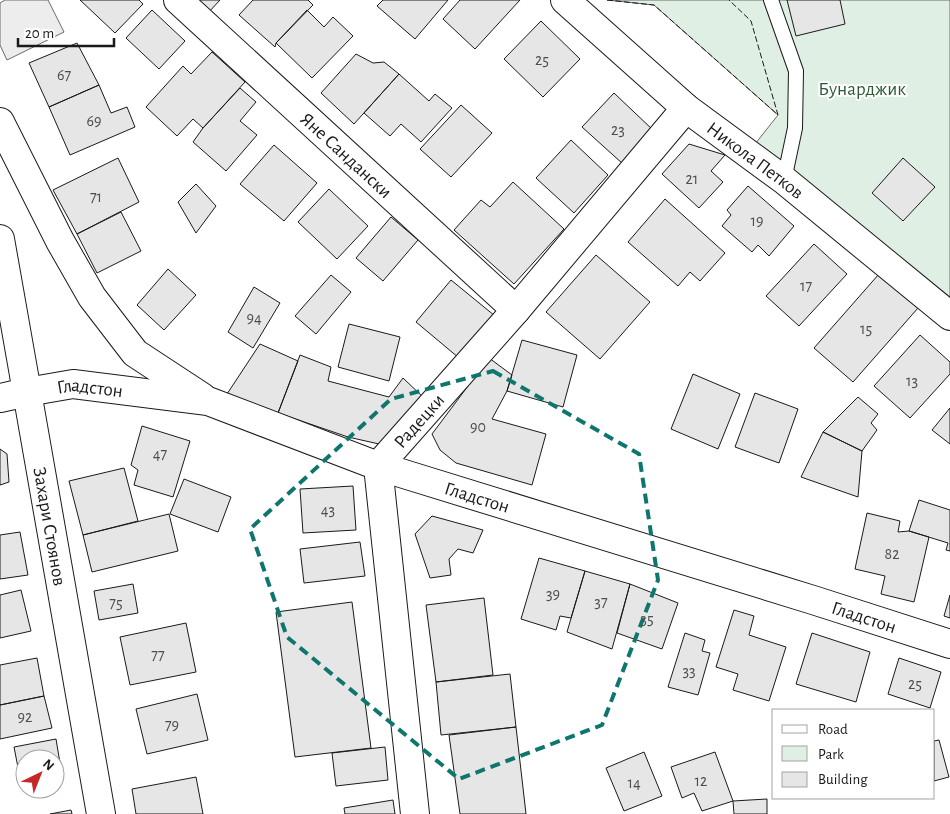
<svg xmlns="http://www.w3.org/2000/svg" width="950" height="814" viewBox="0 0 950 814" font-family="'Alegreya Sans',sans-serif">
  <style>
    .green { fill: #e0efe3; stroke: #6a6a6a }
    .parking { fill: #ededed; stroke: #6a6a6a }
    .building { fill: #e6e6e6; stroke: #1a1a1a }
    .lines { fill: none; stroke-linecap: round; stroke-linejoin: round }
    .lane-casing { stroke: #1a1a1a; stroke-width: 16 }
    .street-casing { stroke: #1a1a1a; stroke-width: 30 }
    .secondary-casing { stroke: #1a1a1a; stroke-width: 30 }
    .lane { stroke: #fff; stroke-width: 14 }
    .street { stroke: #fff; stroke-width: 28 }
    .secondary { stroke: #fff; stroke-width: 28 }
    .fence { stroke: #1a1a1a; stroke-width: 1; stroke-dasharray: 6 2.5; stroke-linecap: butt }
    .marked { fill: none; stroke: #0f766e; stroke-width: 4; stroke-dasharray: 10 6; stroke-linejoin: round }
    .labels { text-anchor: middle; stroke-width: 4; stroke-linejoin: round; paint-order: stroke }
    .number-label { font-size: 16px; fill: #4d4d4d }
    .park-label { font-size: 19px; fill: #2b5a34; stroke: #fff }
    .street-label { font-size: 19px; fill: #1a1a1a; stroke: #fff }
  </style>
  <rect width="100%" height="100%" fill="#fff"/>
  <path class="green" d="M607,0H950V300L755,144L778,115L654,5Z"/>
  <path class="parking" d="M5,0H48L64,32L7,60L0,45V3Z"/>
  <path class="building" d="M80,0H139L143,4L115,33Z
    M193,0H220L208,13Z
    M253,0H308L313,5L276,43L275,47L239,15Z
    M383,0H448L415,39L377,6Z
    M460,0H520L475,49L443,19Z
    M787,0H840L845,24L796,36Z
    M152,10L185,41L159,69L126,38Z
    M307,10L324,27L333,17L353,36L312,78L276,43Z
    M541,21L580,59L543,97L504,59Z
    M77,43L99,85L49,107L29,63Z
    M212,52L245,82L203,128L193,119L177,136L146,107L183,66L191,74Z
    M356,54L373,63L384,62L399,74L354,124L321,93Z
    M399,74L429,101L435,94L452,108L421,142L401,124L390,136L364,113Z
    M99,85L111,113L127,107L135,127L70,155L49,107Z
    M240,88L256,102L240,121L257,135L226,171L193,142L203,128Z
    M614,93L654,131L623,164L582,127Z
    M461,105L492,133L451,177L420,149Z
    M571,140L608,175L574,213L536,178Z
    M689,144L725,155L711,171L723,182L699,208L662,174Z
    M274,145L317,183L284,221L240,184Z
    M118,158L139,202L77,234L53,190Z
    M903,158L935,187L903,221L872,193Z
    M513,182L564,229L514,284L454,230L481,200L490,207Z
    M196,184L216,206L196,233L178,202Z
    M748,186L794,226L769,256L758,245L752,252L722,226L731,215L727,210Z
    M329,189L368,226L337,259L298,222Z
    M665,199L725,253L700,281L690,272L678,286L628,242Z
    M121,212L141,251L97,273L77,234Z
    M391,217L418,240L383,281L356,258Z
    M814,244L847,274L799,326L766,296Z
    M596,255L650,302L600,359L546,312Z
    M168,269L196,295L164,330L137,305Z
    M879,274L918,308L853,382L814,348Z
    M331,275L351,292L316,334L295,316Z
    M451,280L495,316L459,358L416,322Z
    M254,287L280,303L253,348L228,332Z
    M349,324L400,337L389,381L338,367Z
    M920,335L950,362V374L910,418L874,386Z
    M522,340L577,355L563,407L507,391Z
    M260,344L298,361L278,413L227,394Z
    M300,355L331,367L328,381L389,397L403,378L425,399L397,428L379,444L348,437L278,413Z
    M489,358L512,375L507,391L492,419L546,434L532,485L456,463L440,450L432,434Z
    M693,374L740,394L718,449L671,429Z
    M755,393L798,409L779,463L735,447Z
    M858,397L878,414L871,423L877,430L862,451L823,432Z
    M950,408V444L932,430Z
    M142,426L190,441L173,497L134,485L138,470L131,465Z
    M823,432L862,451L858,497L801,477Z
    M0,449L7,454L9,482L0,485Z
    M124,468L138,521L83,535L69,481Z
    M184,479L231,497L218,532L170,514Z
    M353,486L356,530L303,533L300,489Z
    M919,500L950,510V551L946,550L948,543L909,531Z
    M867,513L900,521L898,532L909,531L929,537L914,602L881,594L885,576L855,569Z
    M169,514L178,551L92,572L83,535Z
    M432,516L483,530L473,553L458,549L449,559L451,575L430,578L415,534Z
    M20,532L28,575L0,579V535Z
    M360,542L365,576L304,583L300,549Z
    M539,558L585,571L571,618L560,616L556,630L521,619Z
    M585,571L630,584L612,649L567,632Z
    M133,584L138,613L99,620L94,591Z
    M630,584L678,603L662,649L617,633Z
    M21,590L31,631L0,638V595Z
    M950,595V618L944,616Z
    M484,598L493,675L436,682L426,605Z
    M352,602L371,748L295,757L276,612Z
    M734,610L754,616L749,635L786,647L769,701L733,690L738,674L716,667Z
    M186,623L196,672L130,685L120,637Z
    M685,633L705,640L702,651L710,653L698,695L668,687Z
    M812,633L870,652L856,702L796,684Z
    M37,658L44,696L0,705V665Z
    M899,658L941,672L930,708L888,694Z
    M510,674L516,727L441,735L436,682Z
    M197,694L208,740L147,754L136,709Z
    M44,696L52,728L0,739V705Z
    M516,727L526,814H460L449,735Z
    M56,739L62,775L55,776V759H25V782L21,783L14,747Z
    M939,740L949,777L934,781V741Z
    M385,747L388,780L336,786L332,753Z
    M644,752L662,796L624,811L606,768Z
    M715,752L733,801L702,811L694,793L682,798L671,767Z
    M196,777L203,814H136L132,789Z
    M767,799V814H734L733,801Z
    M393,800L395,814H345L344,808Z
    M71,810L72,814H50Z"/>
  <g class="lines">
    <g class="lane-casing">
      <path id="lane" d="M771,0L796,71L795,128L784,180"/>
    </g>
    <g class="street-casing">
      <g id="street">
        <path id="s1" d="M178,0L516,310"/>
        <path id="s2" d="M565,0L686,108L784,180L950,316"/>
        <path id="s3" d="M0,398L27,392L101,814"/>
        <path id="s4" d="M415,814L378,466L516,310L686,108"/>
      </g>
    </g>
    <g class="secondary-casing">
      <g id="secondary">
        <path d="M0,122L60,241L92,297L135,353L202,397"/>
        <path id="s5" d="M0,239L27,392L73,384L208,401L378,466L813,600L950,644"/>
      </g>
    </g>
    <use href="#lane" class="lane"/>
    <use href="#street" class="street"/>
    <use href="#secondary" class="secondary"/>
    <path class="fence" d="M607,0L654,5L778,115L751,21L729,0"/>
  </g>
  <path class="marked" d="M493,371L639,454L658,580L602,725L459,779L287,637L250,529L391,399Z"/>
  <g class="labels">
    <g class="number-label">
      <text x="542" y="65">25</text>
      <text x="64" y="80">67</text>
      <text x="94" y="126">69</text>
      <text x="618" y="135">23</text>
      <text x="692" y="184">21</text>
      <text x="96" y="202">71</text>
      <text x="757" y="226">19</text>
      <text x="806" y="291">17</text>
      <text x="254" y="323">94</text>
      <text x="866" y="334">15</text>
      <text x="912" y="386">13</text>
      <text x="478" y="432">90</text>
      <text x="160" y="459">47</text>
      <text x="328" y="515">43</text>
      <text x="892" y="559">82</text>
      <text x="553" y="599">39</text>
      <text x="601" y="607">37</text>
      <text x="116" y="608">75</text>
      <text x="647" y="624">35</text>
      <text x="158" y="660">77</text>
      <text x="689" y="676">33</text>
      <text x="915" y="689">25</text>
      <text x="25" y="722">92</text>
      <text x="172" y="730">79</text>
      <text x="701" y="786">12</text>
      <text x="634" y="788">14</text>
    </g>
    <g class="park-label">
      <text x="862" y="95">Бунарджик</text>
    </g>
    <g class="street-label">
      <text dy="7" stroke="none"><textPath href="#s1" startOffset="229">Яне Сандански</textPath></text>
      <text dy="7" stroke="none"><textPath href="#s2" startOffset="249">Никола Петков</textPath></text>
      <text dy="7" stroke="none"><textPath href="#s5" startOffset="219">Гладстон</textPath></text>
      <text dy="7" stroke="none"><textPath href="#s4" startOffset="411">Радецки</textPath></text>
      <text dy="7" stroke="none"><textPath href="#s5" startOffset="624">Гладстон</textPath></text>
      <text dy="7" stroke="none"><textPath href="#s3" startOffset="164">Захари Стоянов</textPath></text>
      <text dy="7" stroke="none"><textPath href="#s5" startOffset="1029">Гладстон</textPath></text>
    </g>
  </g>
  <rect x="772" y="709" width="162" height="90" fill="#ffffff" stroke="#a3a3a3"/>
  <rect x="782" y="725" width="25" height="8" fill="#ffffff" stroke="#a3a3a3"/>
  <text x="818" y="734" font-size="15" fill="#1a1a1a">Road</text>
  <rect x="782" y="746" width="25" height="15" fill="#e0efe3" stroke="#a3a3a3"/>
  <text x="818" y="759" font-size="15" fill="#1a1a1a">Park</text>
  <rect x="782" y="772" width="25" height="15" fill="#e6e6e6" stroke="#a3a3a3"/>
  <text x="818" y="784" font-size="15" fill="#1a1a1a">Building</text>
  <g transform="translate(40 774) rotate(43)"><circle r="24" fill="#ffffff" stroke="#a3a3a3"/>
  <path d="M0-4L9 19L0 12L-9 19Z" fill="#c62828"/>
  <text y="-8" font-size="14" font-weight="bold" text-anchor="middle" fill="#1a1a1a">N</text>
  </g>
  <path d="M18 38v8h96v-8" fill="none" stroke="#1a1a1a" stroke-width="2.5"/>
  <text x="25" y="38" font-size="15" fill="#1a1a1a" stroke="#ffffff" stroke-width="4" paint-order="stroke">20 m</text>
</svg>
